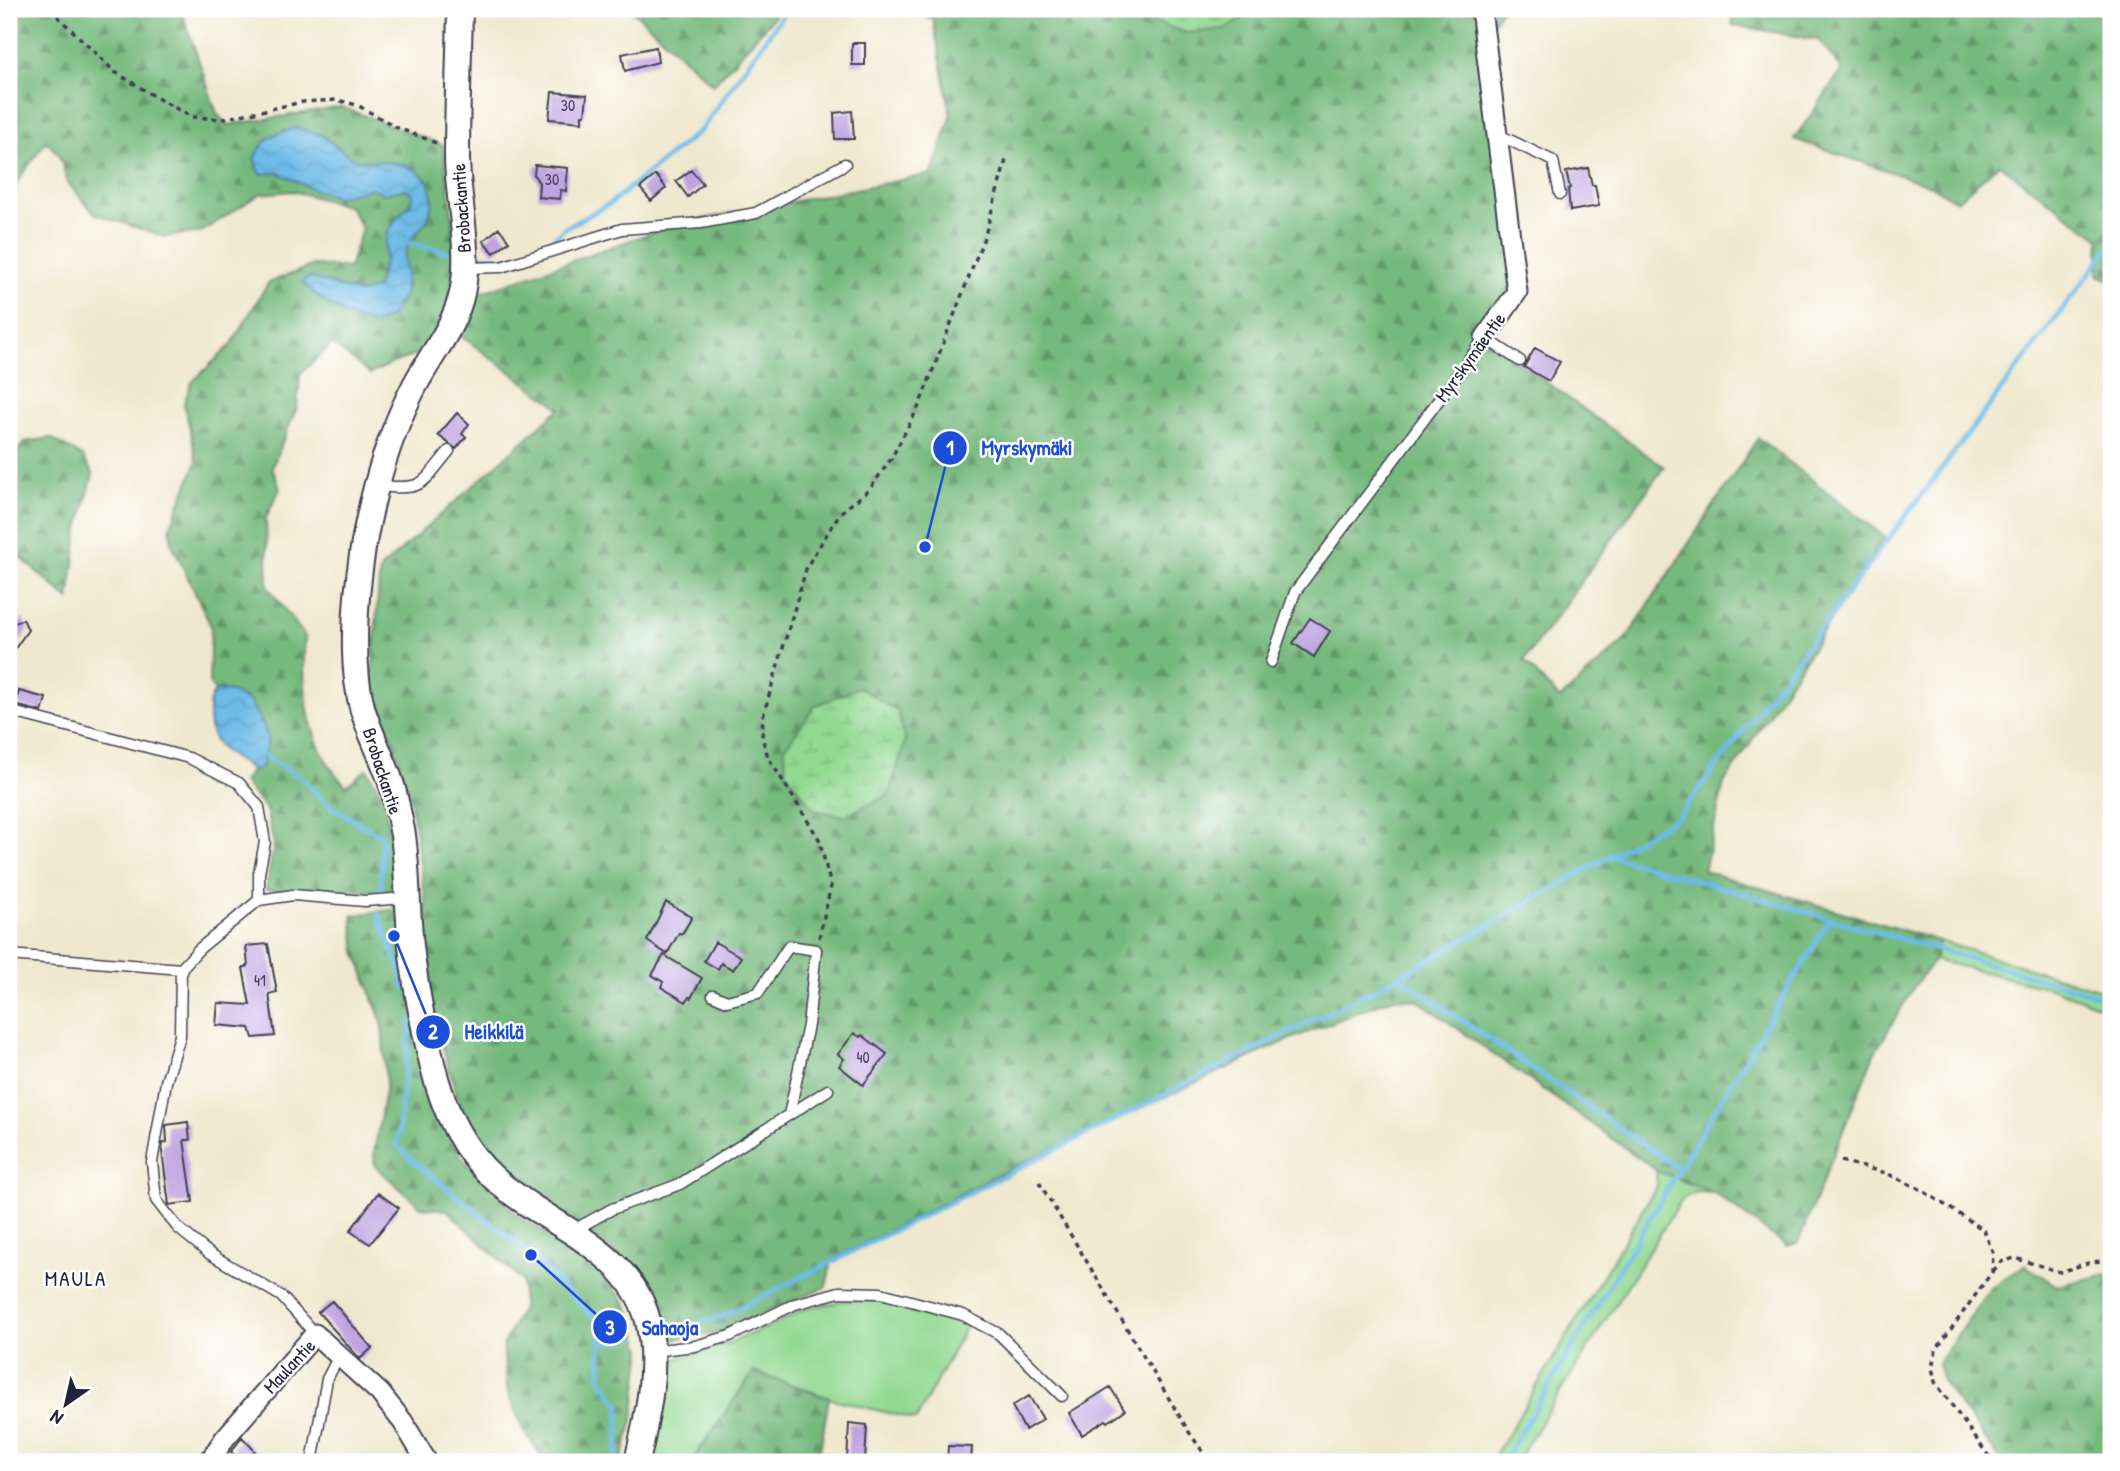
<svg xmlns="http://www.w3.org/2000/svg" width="2120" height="1471" viewBox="0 0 2120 1471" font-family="'Patrick Hand',sans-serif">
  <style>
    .green { fill: #93d993; stroke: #5a7e67; stroke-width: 2 }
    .forest { fill: url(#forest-firs); stroke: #4c6e5c; stroke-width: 2 }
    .wetland { fill: url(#wetland-marsh); stroke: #5a7e67; stroke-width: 2 }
    .water { fill: url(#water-waves); stroke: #486e91; stroke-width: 2 }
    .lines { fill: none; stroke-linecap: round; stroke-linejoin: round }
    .stream { stroke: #6dbbe7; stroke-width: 5 }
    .building { fill: #bea2e1 }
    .service-casing { stroke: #414051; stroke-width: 13 }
    .minor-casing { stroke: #414051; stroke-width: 23 }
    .tertiary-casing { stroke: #414051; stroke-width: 28 }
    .path { stroke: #414051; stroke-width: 3.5; stroke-dasharray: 5 5; stroke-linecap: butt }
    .service { stroke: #fff; stroke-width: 10 }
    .minor { stroke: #fff; stroke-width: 19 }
    .tertiary { stroke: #fff; stroke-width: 24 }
    .labels { text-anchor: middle; stroke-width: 5; stroke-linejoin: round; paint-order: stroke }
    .number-label { font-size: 16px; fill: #494264 }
    .street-label { font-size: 19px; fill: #22223b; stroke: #fff }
    .neighbourhood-label { font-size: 21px; letter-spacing: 2px; fill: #22223b; stroke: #fff }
    .leader { fill: none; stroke: #1d4ed8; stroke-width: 2.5 }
    .callout-dot { fill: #1d4ed8; stroke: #fff; stroke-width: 2.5 }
    .mark-label { font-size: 21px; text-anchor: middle; font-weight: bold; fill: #fff }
    .callout-label { font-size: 21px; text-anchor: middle; font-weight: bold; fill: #1d4ed8; stroke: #fff; stroke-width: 5; stroke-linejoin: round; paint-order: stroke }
  </style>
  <defs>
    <pattern id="forest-firs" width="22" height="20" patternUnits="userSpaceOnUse" patternTransform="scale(1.75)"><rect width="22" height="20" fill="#76b97d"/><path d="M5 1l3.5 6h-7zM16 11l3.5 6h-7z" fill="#609668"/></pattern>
    <pattern id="wetland-marsh" width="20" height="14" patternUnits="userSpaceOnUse" patternTransform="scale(1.75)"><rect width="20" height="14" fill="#93d993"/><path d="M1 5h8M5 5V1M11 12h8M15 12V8" fill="none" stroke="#7eba80"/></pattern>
    <pattern id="water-waves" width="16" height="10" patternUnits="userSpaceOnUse" patternTransform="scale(1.75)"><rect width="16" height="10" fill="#6dbbe7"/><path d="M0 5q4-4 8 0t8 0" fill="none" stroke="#5ea0c7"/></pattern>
  </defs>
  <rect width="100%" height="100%" fill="#fff"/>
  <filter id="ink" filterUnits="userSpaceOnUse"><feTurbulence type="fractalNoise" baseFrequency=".0143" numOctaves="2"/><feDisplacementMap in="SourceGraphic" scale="14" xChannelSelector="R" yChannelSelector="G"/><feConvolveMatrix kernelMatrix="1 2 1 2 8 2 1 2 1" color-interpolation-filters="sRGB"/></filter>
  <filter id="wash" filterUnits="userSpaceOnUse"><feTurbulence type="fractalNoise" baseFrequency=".00686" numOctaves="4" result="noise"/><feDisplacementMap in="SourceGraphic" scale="28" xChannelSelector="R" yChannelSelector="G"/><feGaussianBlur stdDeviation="1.57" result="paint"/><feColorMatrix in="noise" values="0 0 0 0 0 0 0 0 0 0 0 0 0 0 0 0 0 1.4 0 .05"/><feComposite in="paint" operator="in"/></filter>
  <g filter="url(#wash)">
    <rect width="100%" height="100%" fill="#f0e8ce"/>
    <path class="green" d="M1939,941L2111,993V1010L2050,988L1934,960Z
      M1656,1170L1714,1193L1695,1192L1682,1199L1516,1462H1491L1657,1186Z
      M884,1300L967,1324L916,1420L829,1398L754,1372L691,1462H649L663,1363L727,1344L770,1326L806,1308L844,1301Z"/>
    <path class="forest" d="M9,9H181L217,114L227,125L342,107L443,145C449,191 458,238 452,284C449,309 434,332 422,353L395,362L370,374L332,344L300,374L297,407L272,467L280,489L266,517L268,587L305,636C302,678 305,728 329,765C333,772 340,779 346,786L367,769L383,797L401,891L266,890L274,845L266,809L243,782L252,770L261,768L232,693L215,691L209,683L211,626L172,544L170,528L197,461L184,403L192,382L231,345L268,283L313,265L349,268L362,229L350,207L293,191L260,194L201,232L165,237L95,214L68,183L59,155L46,141L18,181L9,205Z
      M631,9H781L713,85Z
      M895,9H1503L1484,34L1517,292L1485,338L1664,467L1524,661L1560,699L1626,639L1758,438L1885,537L1724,783L1704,871L1939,941L1934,960L1915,985L1874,1054L1798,1243L1787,1246L1714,1193L1656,1170L1419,1001L1396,997L1288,1040L1011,1168L832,1260L826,1287L713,1334L664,1341L634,1269L521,1177L462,1115L426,988L425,896L410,795L372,678L380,569L560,408L461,336L477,294L673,225L932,174L951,116L933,19Z
      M1735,9H2111V281L2098,275L2100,239L1999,164L1957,201L1929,185L1794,139L1842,70L1819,40L1732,25Z
      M51,438L83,457L93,474L78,533L69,600L9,547V461L25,442Z
      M397,909L460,1156L517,1215L600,1269L627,1305L642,1349L633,1420L621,1462H546L524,1431L508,1394L503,1345L522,1308V1281L447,1210L421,1207L375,1166L374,1153L386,1085L382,1023L356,952L352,915Z
      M2025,1265L2057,1286L2111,1273V1460L2108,1462H2002L1943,1382L1938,1363L1991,1287Z
      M754,1372L829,1398L818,1462H691Z"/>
    <path class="wetland" d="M1131,9H1253V12L1224,29L1186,33L1136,15Z
      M859,687L898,712L905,741L889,795L845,816L815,810L786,773L785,748L815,706Z"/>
    <path class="water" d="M296,128L321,135L355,160L396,163L414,168L428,181L433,199L428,219L408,244L404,258L406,271L405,294L390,317L375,325C348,318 321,302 302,282L309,277L360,293L377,288L385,259L386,236L397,217L410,205L413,194L406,189L384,194L372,188L338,197L312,189L279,173L261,174L254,159C266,135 271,135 296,128Z
      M215,691L232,692L250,702L263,725L268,741L261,768L252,770C228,753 210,749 209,717C209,706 208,701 215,691Z"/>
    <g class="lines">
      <path class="stream" d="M403,242L448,252
        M481,256L508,259L548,244L565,228L611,203L701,130L787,9
        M265,756L302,779L331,807L382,836L381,890
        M1611,856L2111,999
        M378,914L402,974L405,989
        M1399,977L1679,1169
        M411,1020L397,1145L414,1162L531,1255L600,1324L601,1379L620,1406L617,1453L612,1462
        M665,1330L722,1317L1399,977L1678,817L2111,245
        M600,1345L634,1337
        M1503,1462L1830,919"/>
    </g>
    <g id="blocks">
      <path class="building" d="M852,43H865V65H852Z
        M656,47L658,62L625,71L622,54Z
        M552,92L587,95L585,115H582V122L549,119Z
        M852,111L854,139H835L834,113Z
        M535,165L568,168L566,191L561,190L560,199L538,197L539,183L534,175Z
        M1588,168L1592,185H1595L1599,206L1570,211L1568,189L1570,188L1566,172Z
        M691,170L703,184L688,197L676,181Z
        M656,175L666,188L651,201L640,188Z
        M499,228L509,241L494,253L483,241Z
        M1535,348L1560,362L1549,381L1524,367Z
        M457,413L469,424L462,434L466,437L456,449L438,435Z
        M1310,618L1330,631L1314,657L1293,643Z
        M23,619L28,630L9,657V626Z
        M19,691L46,698L42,712L15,705Z
        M666,902L692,917L682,934L679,933L667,954L647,941Z
        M715,942L741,957L733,970L721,963L718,969L704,961Z
        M268,944L277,992L269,994L275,1036L253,1038L250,1028L216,1025L218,1003L250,1005L243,968L248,966L246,946Z
        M664,955L702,978L691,998L689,997L686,1002L661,987L663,982L652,975Z
        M854,1033L860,1037L862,1035L887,1054L863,1085L839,1066L844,1059L838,1054Z
        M188,1122L190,1140H184L193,1202L169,1205L162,1151L163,1143L167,1142L166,1125Z
        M378,1193L399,1208L370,1244L350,1231Z
        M332,1301L372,1348L360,1359L318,1312Z
        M1110,1387L1125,1410L1108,1422L1106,1420L1082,1435L1069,1413Z
        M1029,1396L1043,1419L1025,1430L1012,1406Z
        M849,1423L867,1425L865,1462H847Z
        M242,1437L255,1451L240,1462L231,1452Z
        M948,1446L972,1447L971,1462H947Z"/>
    </g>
  </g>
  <g filter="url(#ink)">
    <use href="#blocks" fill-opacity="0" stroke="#414051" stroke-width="2"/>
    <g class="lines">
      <g class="service-casing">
        <path id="service" d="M1497,134L1553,161L1560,194
          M465,268L501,267L622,229L701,223L756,213L845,164
          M378,486C425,490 420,486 449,451
          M1271,662L1295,592L1485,338L1520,361
          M9,711L189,758L239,783L259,807L265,842L259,873V900
          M9,955L181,969
          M713,995L727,1001L758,993L789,946L816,950L808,1025L789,1115
          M572,1231L612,1209L680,1184L828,1090
          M315,1334L281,1296L210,1254L178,1228L156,1200L152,1162L166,1082L180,1036L181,969L199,949L259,900L293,895L365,901L406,898
          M652,1351L695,1346L730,1336L795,1304L839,1292L881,1293L963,1315L999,1334L1062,1396
          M312,1462L327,1379L339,1356"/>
      </g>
      <g class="minor-casing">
        <path id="minor" d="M1481,9L1517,292L1485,338
          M209,1462L225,1438L315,1334L380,1393L403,1422L427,1462"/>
      </g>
      <g class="tertiary-casing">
        <path id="tertiary" d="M460,9C459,59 457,109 457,159C458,203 473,259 460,301C451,331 430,357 415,385C382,448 363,526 357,597C354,634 353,672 362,707C370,736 385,761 393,789C397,804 400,820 403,835C408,872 407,909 411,946C415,985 423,1025 432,1063C442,1106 461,1149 495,1179C545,1225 630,1248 648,1321C659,1368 647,1417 637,1462"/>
      </g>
      <path class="path" d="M50,9L115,72L162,101L193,117L222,119L303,102L337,100L357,105L398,128L439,144
        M819,938L831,886L819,839L768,757L762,737L763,716L807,566L840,513L869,490L891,459L919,406L985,235L1006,160
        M1841,1161L1886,1173L1920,1189L1984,1230L1993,1253L1992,1272L1936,1350L1932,1367L1935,1382L1993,1462
        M1039,1182L1189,1432L1210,1462
        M1993,1271L2001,1262L2015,1258L2060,1272L2091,1262L2111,1260"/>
      <use href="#service" class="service"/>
      <use href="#minor" class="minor"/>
      <use href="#tertiary" class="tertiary"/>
    </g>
  </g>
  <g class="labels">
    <g class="number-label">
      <text x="568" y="111">30</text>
      <text x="552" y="185">30</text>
      <text x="260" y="986">41</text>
      <text x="863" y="1063">40</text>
    </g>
    <g class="street-label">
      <text transform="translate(461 208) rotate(-94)" y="7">Brobackantie</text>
      <text transform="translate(1470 357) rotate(-54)" y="7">Myrskymäentie</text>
      <text transform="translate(383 771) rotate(72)" y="7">Brobackantie</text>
      <text transform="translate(289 1366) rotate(-47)" y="7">Maulantie</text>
    </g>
    <g class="neighbourhood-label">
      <text x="76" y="1286">MAULA</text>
    </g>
  </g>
  <path class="leader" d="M925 547L950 448M394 936L433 1032M531 1255L610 1327"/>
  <g class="callout-dot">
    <circle cx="925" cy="547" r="7"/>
    <circle cx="394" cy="936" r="7"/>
    <circle cx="531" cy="1255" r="7"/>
    <circle cx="950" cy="448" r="18"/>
    <circle cx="433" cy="1032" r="18"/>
    <circle cx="610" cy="1327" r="18"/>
  </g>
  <g class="mark-label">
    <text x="950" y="455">1</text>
    <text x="433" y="1039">2</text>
    <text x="610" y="1335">3</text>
  </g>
  <g class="callout-label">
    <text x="1027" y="455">Myrskymäki</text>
    <text x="494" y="1039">Heikkilä</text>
    <text x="670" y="1335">Sahaoja</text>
  </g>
  <rect width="2120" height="1471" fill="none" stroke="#fff" stroke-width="35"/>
  <g transform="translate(66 1404) rotate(214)" stroke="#ffffff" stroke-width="5" paint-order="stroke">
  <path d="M0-5L12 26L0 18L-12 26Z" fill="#22223b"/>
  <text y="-10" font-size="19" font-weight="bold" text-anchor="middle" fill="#22223b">N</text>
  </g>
</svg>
